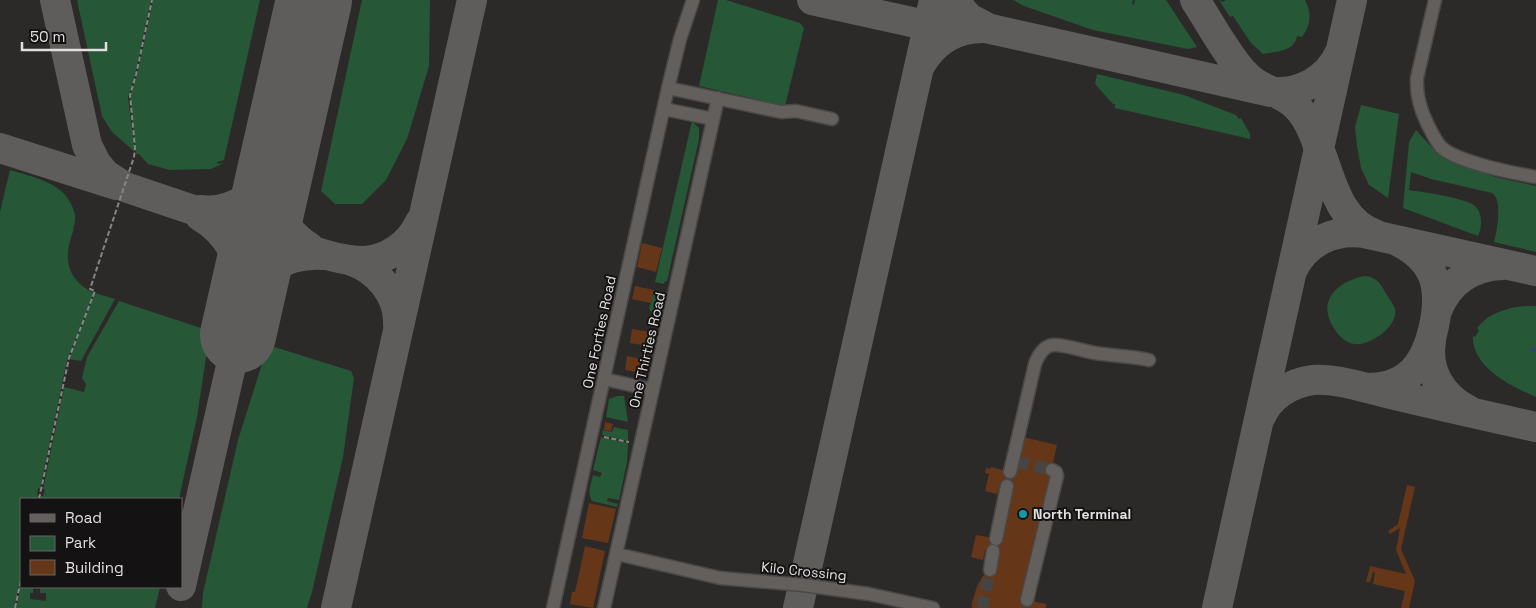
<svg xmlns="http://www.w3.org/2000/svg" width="1536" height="608" viewBox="0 0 1536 608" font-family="'Space Grotesk',sans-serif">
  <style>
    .green { fill: #265736 }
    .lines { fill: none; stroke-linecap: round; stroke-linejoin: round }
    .stream { stroke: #2d4471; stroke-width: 3 }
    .taxiway { stroke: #5f5d5c; stroke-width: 30 }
    .runway { stroke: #5f5d5c; stroke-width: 76 }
    .building { fill: #663618 }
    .minor-tunnel { stroke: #474543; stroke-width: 12; stroke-dasharray: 12 6; stroke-linecap: butt }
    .minor-casing { stroke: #4a4847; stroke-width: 15 }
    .path { stroke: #878584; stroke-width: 2; stroke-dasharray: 5 2.5; stroke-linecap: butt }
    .minor { stroke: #625f5d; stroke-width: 12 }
    .culture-dot { fill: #0f9aa8; stroke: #141212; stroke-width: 2 }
    .labels { text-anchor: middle; stroke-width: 4; stroke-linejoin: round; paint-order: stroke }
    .street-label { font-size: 14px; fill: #e2e0df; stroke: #141212 }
    .poi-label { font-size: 14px; font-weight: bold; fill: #e2e0df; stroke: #141212; text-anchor: start }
  </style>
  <rect width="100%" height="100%" fill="#2c2a28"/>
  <path class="green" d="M77,0H151L135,75L128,97L135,152L112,132L102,116Z
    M153,0H260L224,160L217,162L218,164L224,163L211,169L170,170L148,164L139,154H136L130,96L137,76Z
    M362,0H430L429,66L407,139L386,180L362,204H335L321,191Z
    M718,0H726L800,23L804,28L785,106L699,86Z
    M1013,0H1133L1132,4L1134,5L1135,0H1166L1197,47L1188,49L1093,30L1024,6Z
    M1219,0L1223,2L1226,0H1305C1312,14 1311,25 1302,37L1297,36C1294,52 1277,51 1263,54L1251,43L1233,16L1230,17Z
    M1097,74L1184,95L1236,115L1239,119L1241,118L1250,134V139L1115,108V104H1113L1095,84Z
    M1361,105L1399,114L1388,198L1369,185L1361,168L1357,146L1355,127Z
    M692,121L699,128V139L667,281H665L664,284L655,282Z
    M1416,130L1436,152L1444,158L1495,177L1536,186V252L1494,242C1497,231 1503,199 1492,193L1431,179L1411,172L1409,190C1423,192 1466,198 1475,206C1483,213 1482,228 1478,236L1403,208L1409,142Z
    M10,170C33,177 62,182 72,206C76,214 76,221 73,229H74C63,256 65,279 94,293L67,360L40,489L38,488L37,495L39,496L38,499H21V577L14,608H0V212Z
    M1365,276C1376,277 1380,283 1385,292C1388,297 1393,303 1395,309C1398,326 1374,342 1360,344C1353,345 1347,342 1342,338C1337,334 1334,328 1331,323C1318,297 1342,280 1365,276Z
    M654,290L663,292V294L665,295L664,299H661L660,304L663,305L659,317L653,314L649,309Z
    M95,293L115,299L81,361L69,359Z
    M119,301L210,331L197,417L179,499H40L41,496H43L45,490L43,489L64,387L84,392L86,384L82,378L87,357Z
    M1536,306V397C1513,387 1471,367 1473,336L1475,337L1479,331L1477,328C1490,311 1515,305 1536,306Z
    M268,345L351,371L354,378L343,457L312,592L307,608H202L203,593L238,440Z
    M618,396H624L628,422L606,417L609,399Z
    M614,427L628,430V441L602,435L603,430L612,432Z
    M601,437L628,443L627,462L619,500L608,498L607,501L618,504L617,507L592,501C587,493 591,483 593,475L600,477L602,473L593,470Z
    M21,586L33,587V593H30V599L46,601V593H40V587H160L155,608H16Z"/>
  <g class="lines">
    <path class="stream" d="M1532,349L1536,350"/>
    <path class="taxiway" d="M55,0L87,145L96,163L105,174L125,187C176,204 228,222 280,239C306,248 335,261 364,261C388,260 410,244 420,222
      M812,0L948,30
      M953,0L969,18L990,29
      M1195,0C1210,23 1224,50 1242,71C1255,86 1264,87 1280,95C1298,103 1307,118 1314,135C1317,142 1319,146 1318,153
      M921,64C935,40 957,27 986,28L1271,92C1300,94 1328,80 1340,52
      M0,148L116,185
      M1319,148C1332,181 1339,223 1377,235
      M279,152C270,191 272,223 309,247
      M200,210C234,214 265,191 276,160
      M200,216C237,238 247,275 242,315
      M349,260C377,269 399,294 398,324
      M1293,269C1306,242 1334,229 1364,233L1536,271
      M244,310C257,273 282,253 322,255
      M1437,311C1448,282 1472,266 1502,265
      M1431,341C1426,371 1442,397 1468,410
      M1367,388C1409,388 1426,363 1434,326C1442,288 1436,261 1399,242
      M1260,418C1269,397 1289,383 1313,380C1335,378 1365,388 1387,393C1437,405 1486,416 1536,427
      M181,586L238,335
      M336,608L472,0
      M798,608L934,0
      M1217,608L1352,0"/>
    <path class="runway" d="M238,335L314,0"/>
  </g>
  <path class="building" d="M642,243L662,248L656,272L637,267Z
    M635,286L654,290L651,303L632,299Z
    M632,329L651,332L648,346L630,343Z
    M627,356L645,360L642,373L625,370Z
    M605,422L613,424L611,431L604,430Z
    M1023,437L1057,445L1023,599L1046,604V608H972V603L977,586L983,576L993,567L996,552L985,550L983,560L971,557L976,535L999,539L1011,487L1000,485L997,494L985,491L989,474L985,473L986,468L990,469L991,467L1015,473Z
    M1407,485L1415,487L1401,549L1415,581L1409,608H1401L1405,591L1373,584L1375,573L1373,572L1370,582H1366L1370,566L1406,574L1396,550L1400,528L1390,534L1388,531L1398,524Z
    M589,503L616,509L608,543L582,538Z
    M585,546L605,551L593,608L570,604L572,592H575Z"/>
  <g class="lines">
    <path class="minor-tunnel" d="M1017,462L1052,470
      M982,608L990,570"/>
    <g class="minor-casing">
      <path id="minor" d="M1435,0L1417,78C1416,94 1420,109 1427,123C1431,131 1435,140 1441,147C1457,162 1513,173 1536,177
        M668,88L781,112L796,111L832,119
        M664,109L713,119
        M604,379L653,390
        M1010,472L1035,364C1038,356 1043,346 1053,345C1064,344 1083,351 1095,353C1113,356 1131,356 1149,360
        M996,539L1007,486
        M617,554L720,578L803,585L869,594L933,608
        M990,570L993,551
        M1027,600L1057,476L1056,472L1052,470
        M553,608L668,88L680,39L693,0
        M604,608L718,98"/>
    </g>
    <path class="path" d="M604,437L629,442
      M39,499L69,358L95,291L90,289L134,157L135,148L130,95L136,75L152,0
      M15,608L21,580"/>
    <use href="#minor" class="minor"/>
  </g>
  <circle class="culture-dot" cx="1023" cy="514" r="5"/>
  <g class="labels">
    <g class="street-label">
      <text transform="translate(599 332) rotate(-78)" y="5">One Forties Road</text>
      <text transform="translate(647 350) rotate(-77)" y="5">One Thirties Road</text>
      <text transform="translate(804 571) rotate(6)" y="5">Kilo Crossing</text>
    </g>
    <g class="poi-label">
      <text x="1033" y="519">North Terminal</text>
    </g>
  </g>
  <rect x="20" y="498" width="162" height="90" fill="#141212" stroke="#666464"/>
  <rect x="30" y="514" width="25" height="8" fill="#625f5d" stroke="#666464"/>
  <text x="65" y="523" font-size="15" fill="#e2e0df">Road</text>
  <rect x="30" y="536" width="25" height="15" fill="#265736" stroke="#666464"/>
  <text x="65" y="548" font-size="15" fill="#e2e0df">Park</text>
  <rect x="30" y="560" width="25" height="15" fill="#663618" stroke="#666464"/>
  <text x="65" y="573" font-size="15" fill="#e2e0df">Building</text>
  <path d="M22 42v8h84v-8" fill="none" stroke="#e2e0df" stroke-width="2.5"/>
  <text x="30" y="42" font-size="15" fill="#e2e0df" stroke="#141212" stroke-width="4" paint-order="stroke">50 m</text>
</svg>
